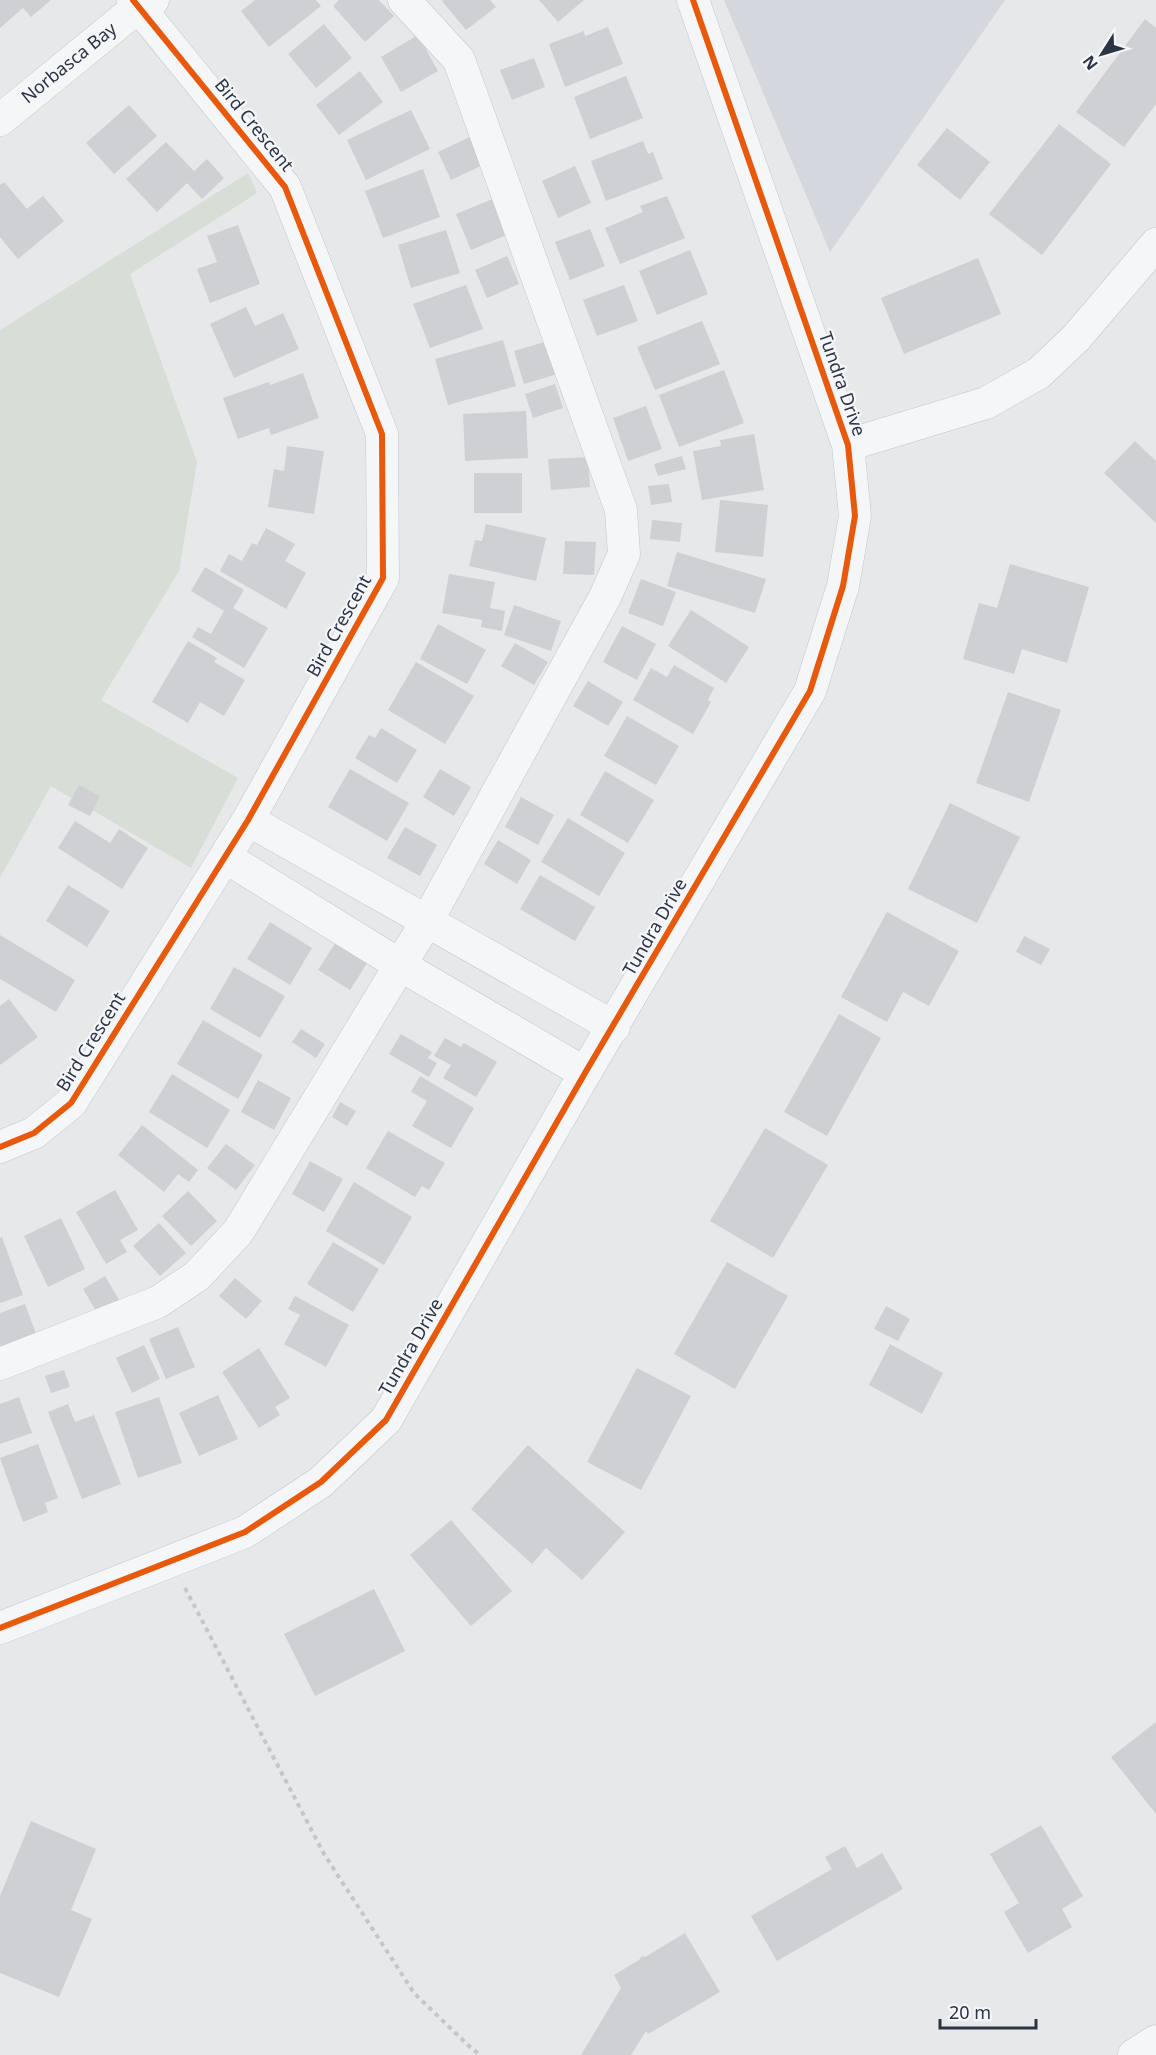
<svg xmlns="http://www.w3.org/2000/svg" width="1156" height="2055" viewBox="0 0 1156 2055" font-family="'Noto Sans',sans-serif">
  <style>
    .built { fill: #d4d7dd }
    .green { fill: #d6ded6 }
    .building { fill: #ced0d3 }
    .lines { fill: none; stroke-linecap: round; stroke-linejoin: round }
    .minor-casing { stroke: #c4c6c8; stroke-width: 33 }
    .path { stroke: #c5c6ca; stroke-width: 4; stroke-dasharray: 4.5 4.5; stroke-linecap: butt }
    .minor { stroke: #f5f6f7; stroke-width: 32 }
    .cycleway-casing { stroke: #f4f6f9; stroke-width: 10 }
    .cycleway { stroke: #e8590c; stroke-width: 6 }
    .labels { text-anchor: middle; stroke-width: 4.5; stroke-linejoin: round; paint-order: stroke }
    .street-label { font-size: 18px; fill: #2b3445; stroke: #f4f6f9 }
  </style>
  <rect width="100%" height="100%" fill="#e6e8ea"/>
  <path class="built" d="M724,0H1005L830,252Z"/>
  <path class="green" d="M248,173L257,193L130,274L197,462L179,571L101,700L238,778L191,868L51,786L0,878V330Z"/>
  <path class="building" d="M0,0H51L31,17L23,8L0,28Z
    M255,0H316L321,6L269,47L241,11Z
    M339,0H379L394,16L365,42L333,6Z
    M444,0H490L496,7L466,30L442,1Z
    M539,0H584L558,22Z
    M1145,19L1156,28V104L1124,147L1076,112Z
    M324,24L352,58L316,88L288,54Z
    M608,27L623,64L565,87L549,44L584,31L585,36Z
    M418,35L438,71L401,92L381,57Z
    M534,58L545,87L512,100L500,70Z
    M360,71L383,102L339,135L316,105Z
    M626,76L643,118L590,139L574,97Z
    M129,105L157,136L114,174L86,143Z
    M411,110L430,149L366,180L347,140Z
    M1059,124L1111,164L1042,255L989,214Z
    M947,128L990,162L960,200L917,165Z
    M474,135L487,163L451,180L438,152Z
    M643,141L648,154L653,152L663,179L606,201L591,161Z
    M166,142L194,171L207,159L224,178L202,199L187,183L157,212L126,179Z
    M575,166L591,203L558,218L542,181Z
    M423,169L440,217L383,238L365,191Z
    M4,182L27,209L43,196L64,221L18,259L0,237V185Z
    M667,196L685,238L620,264L605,228L643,212L640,206Z
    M495,198L509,234L471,250L456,214Z
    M238,225L260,284L210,303L197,269L217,262L207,236Z
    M590,229L605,266L570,280L555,242Z
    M446,230L460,273L411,288L398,245Z
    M690,250L708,294L657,315L639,271Z
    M507,256L519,284L487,298L475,270Z
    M978,258L1001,314L904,354L881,298Z
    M466,285L483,329L430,348L413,304Z
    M624,285L638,321L597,336L583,300Z
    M246,307L255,326L283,313L299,349L234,378L210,324Z
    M702,321L720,364L655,390L637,347Z
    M503,340L516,386L448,405L435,359Z
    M548,341L558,374L524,384L514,351Z
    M724,370L744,423L679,447L659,395Z
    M303,373L319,418L271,435L269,428L238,439L223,398L269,382L270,385Z
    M555,384L563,408L533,418L525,394Z
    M646,406L662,449L628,461L613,418Z
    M526,411L528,458L465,461L463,414Z
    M754,434L764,490L702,500L693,451L721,446L720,440Z
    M1135,441L1156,461V523L1104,473Z
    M287,446L324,451L314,514L268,507L274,469L284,471Z
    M682,456L686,469L658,476L654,464Z
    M588,457L590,487L551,490L548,459Z
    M474,473H522V513H474Z
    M669,484L672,502L651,505L648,486Z
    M720,500L768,505L763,557L715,552Z
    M652,520L682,523L680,542L650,539Z
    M486,524L546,538L536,581L469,566L475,540L482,541Z
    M266,528L295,544L285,561L306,573L286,609L220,571L229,554L242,561L252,543L257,545Z
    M565,541L596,542L594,575L563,574Z
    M677,552L766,579L755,613L667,586Z
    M1010,564L1089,587L1067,663L1022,649L1014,674L963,659L979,603L997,608Z
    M205,567L244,590L233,608L268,628L244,668L192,637L198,627L211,634L224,611L191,591Z
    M449,574L495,582L490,608L505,611L502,631L481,627L482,620L442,613Z
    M641,579L676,592L663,626L628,613Z
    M514,605L561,621L551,651L504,635Z
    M691,610L749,647L726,683L668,646Z
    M438,624L486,650L467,684L420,659Z
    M622,626L656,644L637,680L603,662Z
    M188,641L217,658L214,662L245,680L224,716L200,702L188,723L152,702Z
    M515,643L548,662L534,685L501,666Z
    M416,662L474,696L445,744L388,710Z
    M674,665L714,688L708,700L711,702L693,734L633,700L651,668L667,677Z
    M588,681L623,702L608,726L573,706Z
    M1008,692L1061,710L1029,802L976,783Z
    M627,716L679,746L656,785L604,756Z
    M381,728L417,750L397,783L355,758L369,735L375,738Z
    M350,769L409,803L387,841L328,807Z
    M440,769L471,787L454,816L423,797Z
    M605,771L654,800L628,843L580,815Z
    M79,785L100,796L90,816L68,805Z
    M521,797L554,815L538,845L505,827Z
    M950,803L1020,837L977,923L908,889Z
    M568,818L625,853L599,896L541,862Z
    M75,821L110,843L119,829L148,848L122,889L58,848Z
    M405,827L437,845L420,876L387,858Z
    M498,840L531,860L517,884L484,864Z
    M540,875L595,907L575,941L520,909Z
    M68,885L110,911L87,947L46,921Z
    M887,912L959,951L929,1006L903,992L887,1022L841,997Z
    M270,922L312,948L290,985L247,959Z
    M0,935L75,980L56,1012L0,979Z
    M1024,936L1050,949L1041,965L1016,952Z
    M338,939L369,960L350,990L318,970Z
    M234,967L285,996L260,1038L210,1009Z
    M9,999L38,1037L0,1065V1006Z
    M839,1014L881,1038L827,1136L784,1112Z
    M203,1020L263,1055L238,1099L177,1064Z
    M301,1029L325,1044L316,1058L292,1042Z
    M401,1034L432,1052L428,1058L437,1063L429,1077L389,1054Z
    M445,1038L461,1047L464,1043L497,1062L476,1097L443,1078L451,1065L434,1056Z
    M172,1074L230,1110L207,1148L149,1112Z
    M420,1076L474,1108L451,1148L412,1126L427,1101L411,1092Z
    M258,1080L291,1098L274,1130L241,1112Z
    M340,1102L356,1111L347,1126L332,1117Z
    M142,1125L198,1170L189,1182L178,1174L164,1192L118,1155Z
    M765,1128L828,1165L773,1258L710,1221Z
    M388,1131L445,1163L429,1190L422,1186L415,1197L366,1168Z
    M226,1144L255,1165L236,1190L207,1168Z
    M310,1161L343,1179L324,1212L292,1194Z
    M354,1182L412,1217L384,1265L326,1231Z
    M115,1190L138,1230L120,1240L127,1252L106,1264L76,1212Z
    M188,1191L217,1221L191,1246L162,1216Z
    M61,1218L85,1269L48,1287L24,1236Z
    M159,1223L186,1253L160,1276L133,1246Z
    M2,1237L23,1295L0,1303V1238Z
    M333,1242L379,1269L353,1312L307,1284Z
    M727,1262L788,1296L735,1389L674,1354Z
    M105,1276L121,1303L99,1316L83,1289Z
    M235,1278L262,1301L246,1319L219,1296Z
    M295,1296L349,1325L326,1367L284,1344L300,1315L288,1309Z
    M25,1304L38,1339L3,1352L0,1344V1313Z
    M886,1306L910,1319L898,1341L874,1329Z
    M178,1327L195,1367L166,1379L149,1339Z
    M890,1344L943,1373L922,1414L869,1385Z
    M144,1345L160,1379L132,1393L116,1358Z
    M259,1348L290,1398L275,1407L280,1415L259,1428L222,1372Z
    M637,1368L691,1396L641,1490L587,1462Z
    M64,1370L70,1387L51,1393L45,1376Z
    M218,1395L238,1439L199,1456L179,1413Z
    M19,1397L32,1433L0,1444V1404Z
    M159,1397L182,1463L138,1478L115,1412Z
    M68,1404L75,1422L94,1415L121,1484L82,1499L48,1412Z
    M38,1444L58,1498L45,1503L48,1512L23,1522L0,1458Z
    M528,1445L625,1532L582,1580L546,1548L532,1564L471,1509Z
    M451,1520L512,1591L471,1626L410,1555Z
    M374,1589L405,1651L315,1696L284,1634Z
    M1156,1722V1814L1111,1757Z
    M31,1821L96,1849L71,1910L92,1919L59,1997L0,1973V1896Z
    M1041,1825L1083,1896L1062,1909L1072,1927L1028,1953L1004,1912L1019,1903L990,1854Z
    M845,1846L857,1868L882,1853L903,1889L777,1961L751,1916L832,1869L825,1857Z
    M685,1933L720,1992L648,2034L646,2031L631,2055H581L621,1988L614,1975L639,1960L642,1956L645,1957Z"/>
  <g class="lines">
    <g class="minor-casing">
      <path id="minor" d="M0,120L138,7L153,0
        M848,445L986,403L1039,373L1076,338L1156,244
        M248,820L614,1027
        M225,857L400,965L585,1073
        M0,1147L34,1133L71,1103L248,820L383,578L382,434L285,187L133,0
        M0,1364L158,1302L197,1276L238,1232L427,921L605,597L624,554L621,510L459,60L404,0
        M0,1628L245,1532L321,1482L386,1420L585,1073L810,691L843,586L855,516L848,445L693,0
        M1134,2055L1156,2041"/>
    </g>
    <path class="path" d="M185,1588L324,1854L414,1993L470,2047L480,2055"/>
    <use href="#minor" class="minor"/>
    <g class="cycleway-casing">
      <path id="cycleway" d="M0,1147L34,1133L71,1103L248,820L383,578L382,434L285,187L133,0
        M0,1628L245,1532L321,1482L386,1420L585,1073L810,691L843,586L855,516L848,445L693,0"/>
    </g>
    <use href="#cycleway" class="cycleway"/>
  </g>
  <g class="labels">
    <g class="street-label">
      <text transform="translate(69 63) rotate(-39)" y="6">Norbasca Bay</text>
      <text transform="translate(254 125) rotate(51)" y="6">Bird Crescent</text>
      <text transform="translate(842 384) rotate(71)" y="6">Tundra Drive</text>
      <text transform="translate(339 626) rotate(-61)" y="6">Bird Crescent</text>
      <text transform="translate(655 927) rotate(-60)" y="6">Tundra Drive</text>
      <text transform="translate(91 1042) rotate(-58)" y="6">Bird Crescent</text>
      <text transform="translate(411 1347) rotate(-60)" y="6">Tundra Drive</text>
    </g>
  </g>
  <g transform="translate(1102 54) rotate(233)" stroke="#f4f6f9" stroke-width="4.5" paint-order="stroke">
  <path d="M0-4.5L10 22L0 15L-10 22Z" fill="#2b3445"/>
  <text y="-9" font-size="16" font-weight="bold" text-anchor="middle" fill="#2b3445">N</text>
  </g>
  <path d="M940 2019v9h96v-9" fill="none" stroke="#2b3445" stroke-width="3"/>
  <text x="949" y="2019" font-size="18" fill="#2b3445" stroke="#f4f6f9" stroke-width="4.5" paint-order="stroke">20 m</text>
</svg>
